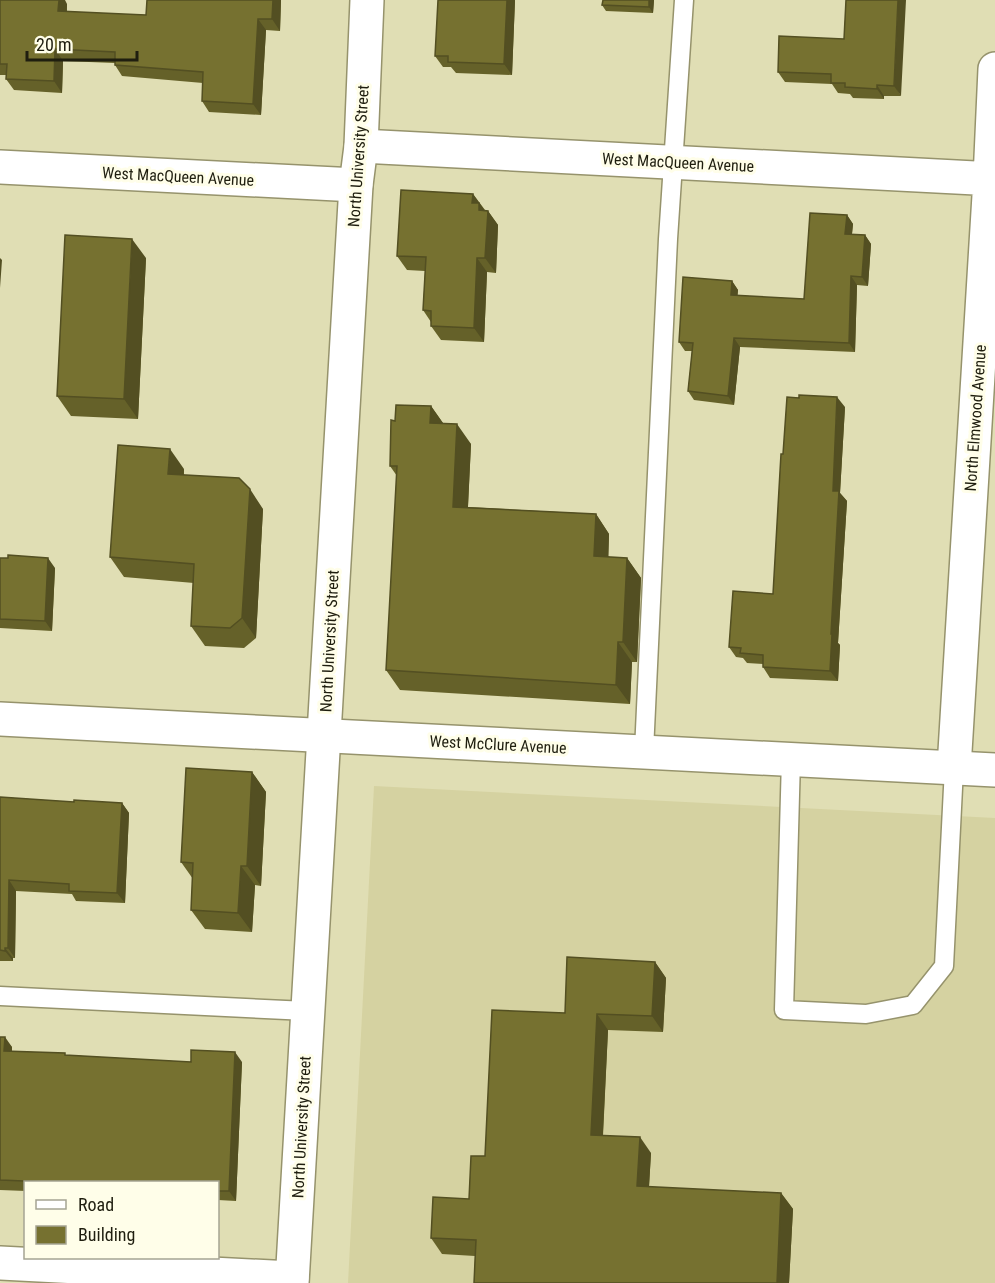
<svg xmlns="http://www.w3.org/2000/svg" width="995" height="1283" viewBox="0 0 995 1283" font-family="'Roboto Condensed',sans-serif">
  <style>
    .built { fill: #d5d2a1 }
    .lines { fill: none; stroke-linecap: round; stroke-linejoin: round }
    .service-casing { stroke: #96936c; stroke-width: 21 }
    .minor-casing { stroke: #96936c; stroke-width: 36 }
    .tertiary-casing { stroke: #96936c; stroke-width: 36 }
    .secondary-casing { stroke: #96936c; stroke-width: 36 }
    .service { stroke: #fff; stroke-width: 18 }
    .minor { stroke: #fff; stroke-width: 33 }
    .tertiary { stroke: #fff; stroke-width: 33 }
    .secondary { stroke: #fff; stroke-width: 33 }
    .wall { fill: #656129 }
    .shaded-wall { fill: #534f22 }
    .building { fill: #767130; stroke: #534f22; stroke-width: 1.5 }
    .labels { text-anchor: middle; stroke-width: 6; stroke-linejoin: round; paint-order: stroke }
    .street-label { font-size: 16px; fill: #1f1e0f; stroke: #fffee9 }
  </style>
  <rect width="100%" height="100%" fill="#e0deb4"/>
  <path class="built" d="M374,786L995,818V1283H348Z"/>
  <g class="lines">
    <g class="service-casing">
      <path id="service" d="M644,751L668,239L684,0
        M791,759L784,1010L866,1014L913,1005L944,966L954,768
        M0,996L307,1011"/>
    </g>
    <g class="minor-casing">
      <path id="minor" d="M361,146L995,179
        M0,167L356,185
        M954,768L990,179L995,69
        M0,1263L292,1278"/>
    </g>
    <g class="tertiary-casing">
      <path id="tertiary" d="M0,719L995,770"/>
    </g>
    <g class="secondary-casing">
      <path id="secondary" d="M292,1283L356,185L361,146L367,0"/>
    </g>
    <use href="#service" class="service"/>
    <use href="#minor" class="minor"/>
    <use href="#tertiary" class="tertiary"/>
    <use href="#secondary" class="secondary"/>
  </g>
  <path class="wall" d="M0,0L67,4V12L146,15L147,0H281L280,31L266,30L261,115L209,112L202,101L203,83L122,76L115,65V63L63,61L62,93L14,90L6,79V75H0Z
    M515,0L512,75L456,73L451,67H443L435,56Z
    M654,0L653,13L606,11L602,5Z
    M846,0L901,96H884V99L853,98L850,94L838,93L832,84L785,82L778,72L844,39Z
    M473,194L485,210L488,211L498,225L496,273L487,272L484,342L441,340L431,326V322L423,310L425,271L407,270L397,256Z
    M847,215L853,224L852,234L865,235L871,244L868,286L857,285L855,352L740,347L734,405L694,400L688,391L692,351H685L679,342L732,281L738,290L737,296L804,299Z
    M146,258L138,419L71,416L57,396Z
    M431,406L443,423L471,444L468,507L596,514L609,534L608,557L627,558L641,578L637,662H632L630,704L400,690L386,670L397,476L390,466L395,421Z
    M845,407L840,493L847,501L838,643L840,645L838,681L770,678L763,667V664L747,663L743,658L736,657L729,647L773,594Z
    M184,469V475L263,509L256,638L244,648L205,646L191,626L194,583L124,577L110,557Z
    M0,558L55,568L52,631L0,628Z
    M252,772L266,792L261,886L255,885L252,932L205,929L191,910L193,879L181,862Z
    M0,797L74,802L122,803L129,813L125,903L76,901L72,894L16,891L15,958H13V961H0Z
    M655,962L666,978L663,1032L608,1030L603,1136L651,1153L649,1187L781,1193L793,1209L789,1283H474L475,1256L442,1254L431,1238L469,1199L485,1156L565,1013Z
    M0,1037L12,1047V1052L191,1062H242L236,1201L218,1200V1182H26V1191L0,1190Z"/>
  <path class="shaded-wall" d="M59,0H65L67,4L66,23L58,11Z
    M273,0H281L280,31L272,19Z
    M507,0H515L512,75L504,64Z
    M649,0H654L653,13L649,7Z
    M898,0H906L901,96L894,86Z
    M258,19L266,30L261,115L253,104Z
    M55,49L63,61L62,93L54,81Z
    M877,85L884,96V99L877,89Z
    M473,194L488,215V211L498,225L496,273L485,258L472,203Z
    M847,215L853,224L851,243L845,234Z
    M865,235L871,244L868,286L862,277Z
    M132,239L146,258L138,419L124,399Z
    M0,258L2,260L0,288Z
    M477,258L487,272L484,342L474,328Z
    M851,276L857,285L855,352L849,343Z
    M732,281L738,290L737,304L731,295Z
    M734,338L740,347L734,405L728,396Z
    M837,397L845,407L840,493L847,501L838,643L840,645L838,681L830,671L833,491Z
    M431,406L445,426L430,423Z
    M457,424L471,444L467,526L453,507Z
    M170,449L184,469L182,494L168,474Z
    M250,489L263,509L256,638L242,618Z
    M596,514L609,534L608,576L594,556Z
    M48,558L55,568L52,631L45,621Z
    M627,558L641,578L637,662L623,642Z
    M618,642L632,662L630,704L616,685Z
    M252,772L266,792L261,886L247,866Z
    M122,803L129,813L125,903L117,893Z
    M241,866L255,885L252,932L238,913Z
    M9,880L16,891L15,958L8,948Z
    M5,948L13,958V961L5,951Z
    M655,962L666,978L663,1032L652,1016Z
    M597,1014L608,1030L602,1151L591,1135Z
    M5,1037L12,1047L11,1061L4,1051Z
    M235,1052L242,1062L236,1201L229,1191Z
    M640,1137L651,1153L648,1202L637,1186Z
    M781,1193L793,1209L789,1283H777Z"/>
  <path class="building" d="M0,0H59L58,11L146,15L147,0H273L272,19H258L253,104L202,101L203,72L115,65V52L55,49L54,81L6,79L7,64H0Z
    M438,0H507L504,64L448,62V56H435Z
    M603,0H649V7L602,5Z
    M846,0H898L894,86L877,85V89L845,87V83H831V74L778,72L779,36L844,39Z
    M401,190L473,194L472,203H479V210L488,211L485,258H477L474,328L431,326V311L423,310L426,257L397,256Z
    M810,213L847,215L845,234L865,235L862,277L851,276L849,343L734,338L728,396L688,391L693,343L679,342L683,277L732,281L731,295L804,299Z
    M65,235L132,239L124,399L57,396Z
    M799,395L837,397L833,491H839L831,634H832L830,671L763,667V655L740,653L741,648L729,647L733,591L773,594L781,454H783L787,397L799,398Z
    M396,405L431,406L430,423L457,424L453,507L596,514L594,556L627,558L623,642H618L616,685L386,670L397,466H390L391,420L395,421Z
    M118,445L170,449L168,474L239,478L250,489L242,618L230,628L191,626L194,564L110,557Z
    M8,555L48,558L45,621L0,619V558H8Z
    M186,768L252,772L247,866H241L238,913L191,910L193,863L181,862Z
    M0,797L74,802V800L122,803L117,893L69,891V884L9,880L8,948H5V951L0,950Z
    M567,957L655,962L652,1016L597,1014L591,1135L640,1137L637,1186L781,1193L777,1283H474L476,1240L431,1238L433,1197L469,1199L471,1156H485L492,1010L565,1013Z
    M0,1037H5L4,1051L65,1053V1055L191,1062V1050L235,1052L229,1191H218V1182H48L0,1180Z"/>
  <g class="labels">
    <g class="street-label">
      <text transform="translate(358 156) rotate(-86)" y="6">North University Street</text>
      <text transform="translate(678 162) rotate(3)" y="6">West MacQueen Avenue</text>
      <text transform="translate(178 176) rotate(3)" y="6">West MacQueen Avenue</text>
      <text transform="translate(975 418) rotate(-86)" y="6">North Elmwood Avenue</text>
      <text transform="translate(329 641) rotate(-87)" y="6">North University Street</text>
      <text transform="translate(498 744) rotate(3)" y="6">West McClure Avenue</text>
      <text transform="translate(301 1127) rotate(-87)" y="6">North University Street</text>
    </g>
  </g>
  <rect x="24" y="1181" width="195" height="78" fill="#fffee9" stroke="#a5a492" stroke-width="1.5"/>
  <rect x="36" y="1200" width="30" height="9" fill="#ffffff" stroke="#a5a492" stroke-width="1.5"/>
  <text x="78" y="1211" font-size="18" fill="#1f1e0f">Road</text>
  <rect x="36" y="1226" width="30" height="18" fill="#767130" stroke="#a5a492" stroke-width="1.5"/>
  <text x="78" y="1241" font-size="18" fill="#1f1e0f">Building</text>
  <path d="M27 51v9h110v-9" fill="none" stroke="#1f1e0f" stroke-width="3"/>
  <text x="36" y="51" font-size="18" fill="#1f1e0f" stroke="#fffee9" stroke-width="4.5" paint-order="stroke">20 m</text>
</svg>
